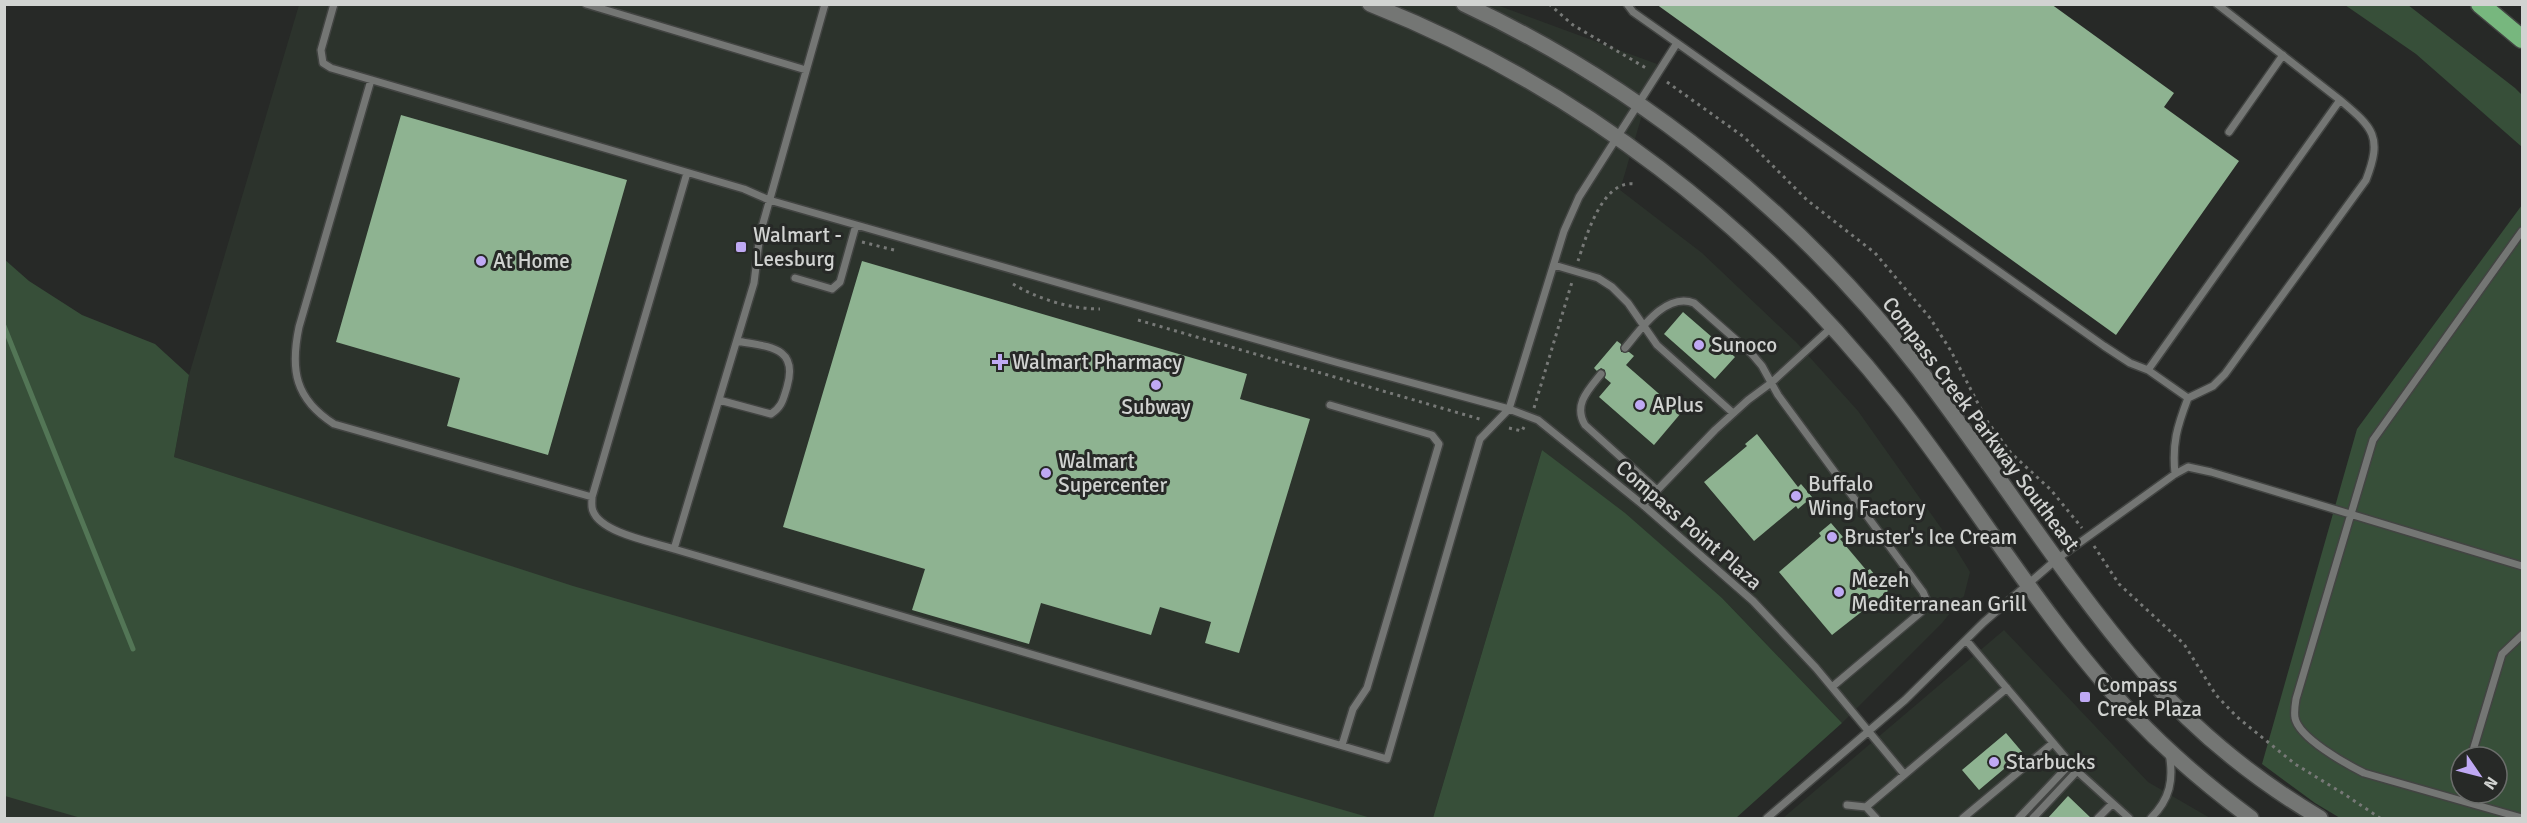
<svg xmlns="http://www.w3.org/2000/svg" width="2527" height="823" viewBox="0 0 2527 823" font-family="Signika,sans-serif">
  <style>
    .built { fill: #2c332c }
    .green { fill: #374f39; fill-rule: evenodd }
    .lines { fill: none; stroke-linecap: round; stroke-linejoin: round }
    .stream { stroke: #537656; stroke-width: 5 }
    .building { fill: #8eb391 }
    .lane-casing { stroke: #424442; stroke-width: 10 }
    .secondary-casing { stroke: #424442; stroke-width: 18 }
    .highway-casing { stroke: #424442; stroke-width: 21 }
    .path { stroke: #777977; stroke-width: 3; stroke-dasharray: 3 4.5; stroke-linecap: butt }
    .lane { stroke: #747674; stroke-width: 7 }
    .secondary { stroke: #747674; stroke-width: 15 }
    .highway { stroke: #77b77e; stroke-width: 18 }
    .poi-dot { fill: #bfa9f4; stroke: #272927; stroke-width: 2 }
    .labels { text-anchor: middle; stroke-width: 6; stroke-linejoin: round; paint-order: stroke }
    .poi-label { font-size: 21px; fill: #d1d3d1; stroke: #272927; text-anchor: start }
    .street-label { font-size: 21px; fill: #d1d3d1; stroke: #272927 }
  </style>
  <rect width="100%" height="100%" fill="#272927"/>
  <path class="built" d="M299,5H1497L1657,64L1620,190L1702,253L1797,343L1858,411L1956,549L1970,572L1964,596L1942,623L1842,723L1722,598L1542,450L1433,818H5L4,422L546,578L174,457L189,375Z
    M2004,630L2148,782L2210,818H1783Z"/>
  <path class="green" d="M2345,5H2408L2515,88L2522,95V147L2416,54Z
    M2522,205V818H2340L2315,803L2262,764L2357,429ZM2461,757H2497V793H2461Z
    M4,259L29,281L82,315L155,344L189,375L174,457L573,586L1371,818H81L5,796Z
    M1542,450L1625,513L1722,598L1842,723L1736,818H1433Z"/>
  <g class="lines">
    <path class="stream" d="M4,326L133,649"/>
  </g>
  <path class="building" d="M1656,4H2051L2174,93L2164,107L2239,161L2116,335Z
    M401,115L627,180L548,455L447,426L460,378L336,342Z
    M862,261L1247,374L1240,399L1310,419L1239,653L1205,643L1211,622L1160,607L1151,635L1041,603L1029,644L912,610L925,569L783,527Z
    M1683,312L1735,357L1715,379L1664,334Z
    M1617,341L1621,344V352H1629L1634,356L1626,365L1681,413L1654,445L1599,397L1611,383L1605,378V370L1601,368L1597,371L1594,368Z
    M1757,434L1798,487L1801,484L1812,497L1798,509L1796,506L1754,541L1704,482L1747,446L1745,444Z
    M1831,523L1843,537L1840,539L1867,571L1870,569L1888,591L1832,635L1779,572L1821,536L1819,533Z
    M2006,733L2023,753L1979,790L1962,770Z
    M2068,796L2092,819H2047Z"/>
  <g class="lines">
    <g class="lane-casing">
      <path id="lane" d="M334,4L321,50L323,63L331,68L744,189L769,200L1339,363L1509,409L1538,420L1643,505L1753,601L1816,668L1904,774
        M586,4L806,70
        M825,4L760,234L754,283L674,549L1387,759L1480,439L1509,409L1564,231L1579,197L1677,43L1633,12L1627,4
        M2217,4L2340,100
        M1677,43L2104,346L2130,363L2148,370
        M371,80L299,327C290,370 295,399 334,424L592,497
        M2229,132L2283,55
        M2522,231L2373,440L2296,699C2295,705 2294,712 2295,718C2299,738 2346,764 2364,773L2522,818
        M1554,265L1598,278L1612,287L1628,303L1657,345L1733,413
        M795,278L832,289L840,282L856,225
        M1625,348C1641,329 1666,292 1694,303L1751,353L1762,366L1778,395L1923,592L1926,599L1921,612L1832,687
        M1601,374C1588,390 1573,405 1585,425L1657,490
        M719,400L771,414C782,407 783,400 787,387C799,346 768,347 737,341
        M1330,405L1432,435L1439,444L1367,688L1353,709L1342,745
        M2175,474C2172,443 2177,427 2188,398L2148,370L2340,100C2373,128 2383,136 2366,180L2225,374L2213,386L2188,398
        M1643,505L1715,430L1748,400L1771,383L1832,327
        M674,549C653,542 601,533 593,511C591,507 592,502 592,497L687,173
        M1966,640L2077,771L2129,818
        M2471,757L2502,654L2522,635
        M1847,805L1866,807L2007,688
        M1866,807L1876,818
        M1767,818L1905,700L1984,622L2057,559L2175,474L2188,467L2211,472L2522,566
        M1963,818L2053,743
        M2019,818L2070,764
        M2033,818L2077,771
        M2098,818L2112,804
        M2151,818C2170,799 2174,780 2169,753"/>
    </g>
    <g class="secondary-casing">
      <path id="secondary" d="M1370,4C1578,86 1758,227 1896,402C1976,504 2042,618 2132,714C2168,752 2209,787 2251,818
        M1464,4C1640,86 1801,216 1919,369C1996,469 2063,578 2145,673C2194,730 2256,780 2320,818"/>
    </g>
    <g class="highway-casing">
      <path id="highway" d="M2480,4L2522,39"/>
    </g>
    <path class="path" d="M1549,4L1573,25L1646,68
      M1667,82L1744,137L1807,200L1875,253L1930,318L1951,351L1987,421L2011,453L2051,490L2082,528
      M862,242L894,250
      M1578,261C1586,237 1602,180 1634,184
      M1013,284C1038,299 1070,309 1100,309
      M1138,320L1483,420
      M1534,408L1572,282
      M1509,428L1522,431L1524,427
      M2094,546L2119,584L2184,644L2216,695L2237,717L2295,764L2344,794L2380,818"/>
    <use href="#lane" class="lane"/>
    <use href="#secondary" class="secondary"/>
    <use href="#highway" class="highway"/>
  </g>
  <g class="poi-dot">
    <rect x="735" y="241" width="12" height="12" rx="3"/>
    <circle cx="481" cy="261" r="6"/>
    <circle cx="1699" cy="345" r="6"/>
    <path d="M997 353h6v6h6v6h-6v6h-6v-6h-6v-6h6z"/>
    <circle cx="1156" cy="385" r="6"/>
    <circle cx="1640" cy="405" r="6"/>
    <circle cx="1046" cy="473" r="6"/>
    <circle cx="1796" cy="496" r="6"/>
    <circle cx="1832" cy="537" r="6"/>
    <circle cx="1839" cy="592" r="6"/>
    <rect x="2079" y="691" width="12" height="12" rx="3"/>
    <circle cx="1994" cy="762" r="6"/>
  </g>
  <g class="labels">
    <g class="poi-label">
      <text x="753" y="242">Walmart -<tspan x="753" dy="24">Leesburg</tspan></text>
      <text x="493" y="268">At Home</text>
      <text x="1711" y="352">Sunoco</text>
      <text x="1012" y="369">Walmart Pharmacy</text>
      <text x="1652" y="412">APlus</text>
      <text x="1156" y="414" text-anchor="middle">Subway</text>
      <text x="1058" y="468">Walmart<tspan x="1058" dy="24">Supercenter</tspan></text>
      <text x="1808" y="491">Buffalo<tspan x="1808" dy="24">Wing Factory</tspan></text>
      <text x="1844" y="544">Bruster's Ice Cream</text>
      <text x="1851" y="587">Mezeh<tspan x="1851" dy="24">Mediterranean Grill</tspan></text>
      <text x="2097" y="692">Compass<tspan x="2097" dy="24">Creek Plaza</tspan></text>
      <text x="2006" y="769">Starbucks</text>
    </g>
    <g class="street-label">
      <text transform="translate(1981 424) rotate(53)" y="7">Compass Creek Parkway Southeast</text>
      <text transform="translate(1689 525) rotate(41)" y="7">Compass Point Plaza</text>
    </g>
  </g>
  <rect width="2527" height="823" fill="none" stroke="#d1d3d1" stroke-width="12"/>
  <g transform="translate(2479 775) rotate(125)"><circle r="28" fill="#272927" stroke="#6b6d6b" stroke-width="1.5"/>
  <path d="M0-4.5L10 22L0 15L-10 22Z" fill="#bfa9f4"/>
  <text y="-9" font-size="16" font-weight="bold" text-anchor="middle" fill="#d1d3d1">N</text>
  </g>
</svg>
